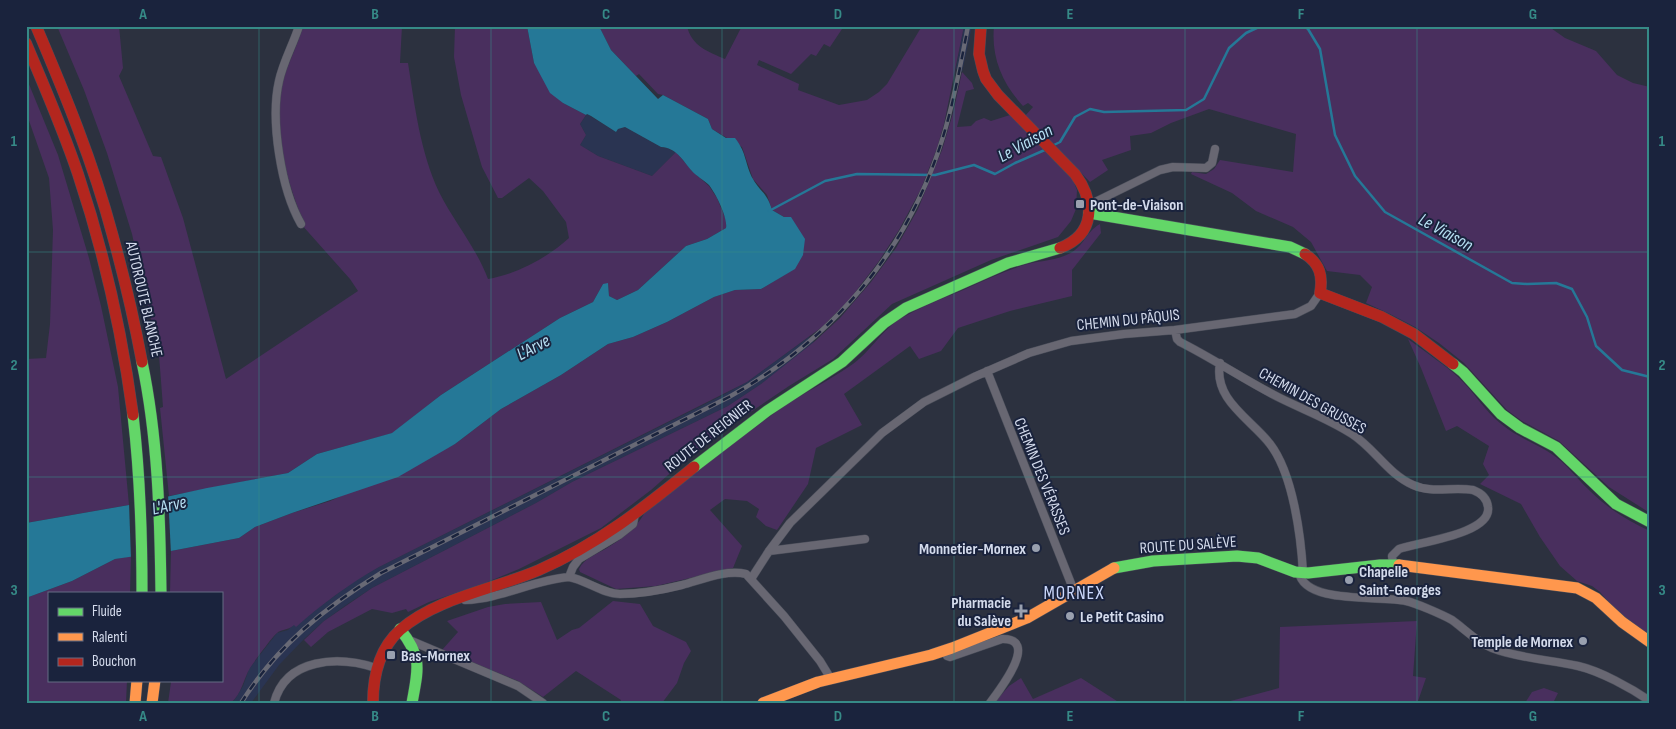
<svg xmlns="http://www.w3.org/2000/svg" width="1676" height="729" viewBox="0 0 1676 729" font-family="'Sofia Sans Condensed',sans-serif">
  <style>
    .built { fill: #2a3452 }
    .green { fill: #492f5e }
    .water { fill: #257897 }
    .pier { fill: #2c313f }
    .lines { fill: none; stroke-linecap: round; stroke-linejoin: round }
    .stream { stroke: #257897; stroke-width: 2.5 }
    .street-casing { stroke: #494d59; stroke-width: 9 }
    .fast-casing { stroke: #494d59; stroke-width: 12 }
    .slow-casing { stroke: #494d59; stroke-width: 12 }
    .jam-casing { stroke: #494d59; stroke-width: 12 }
    .street { stroke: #686772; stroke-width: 8 }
    .fast { stroke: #63d668; stroke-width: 11 }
    .slow { stroke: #ff974d; stroke-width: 11 }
    .jam { stroke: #b3261e; stroke-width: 11 }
    .rail-casing { stroke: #686975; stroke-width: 4.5 }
    .rail { stroke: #1a233d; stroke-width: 2.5; stroke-dasharray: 8; stroke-linecap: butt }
    .grid { fill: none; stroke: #368a87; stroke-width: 1; stroke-opacity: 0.55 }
    .poi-dot { fill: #99a0af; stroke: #1a233d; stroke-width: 2 }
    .labels { text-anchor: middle; stroke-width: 4; stroke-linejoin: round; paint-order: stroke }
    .poi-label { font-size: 16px; font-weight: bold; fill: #d4dbec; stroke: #1a233d; text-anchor: start }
    .street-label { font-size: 16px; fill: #d4dbec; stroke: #1a233d }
    .water-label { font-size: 18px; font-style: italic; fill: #b6dff2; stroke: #1a233d }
    .quarter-label { font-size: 19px; letter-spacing: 1px; fill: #cbd8fb; stroke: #1a233d }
    .neatline { fill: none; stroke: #368a87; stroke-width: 2 }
    .grid-label { font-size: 16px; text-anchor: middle; font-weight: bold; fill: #368a87 }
  </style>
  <rect width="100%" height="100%" fill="#2c313f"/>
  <path class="built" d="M964,26H972L962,72L956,69Z
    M587,114L616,132L618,129L625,127L661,147L667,148L676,152L652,176L598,156L580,145L586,135L580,124Z
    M809,337L814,342L792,361L761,384L728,406L572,482L536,503L372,588L349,603L324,621L305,638L279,665L251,703H231L235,699L243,686L249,669L277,633L288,630L294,624L296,626L318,608L356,580L379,567L719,397L747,382Z"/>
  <path class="green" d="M57,26H119L123,68L119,76L153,156L161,157L183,218L226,379L358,291L350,279L301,224L303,219C287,185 273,126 281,88C286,66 297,48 303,26H402L400,63H408C415,107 420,151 439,192C454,222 476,247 488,279C517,274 547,258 569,238L566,222L543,191L529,178L502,198H498L482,167L461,95L454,57L455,26H527L534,63L563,103L586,115L580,124L586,135L580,145L598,156L652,176L676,152L692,171L709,186L717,198L727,222L726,228L707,239L686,246L638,290L617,300L609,296L608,284H603L593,302L560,318L441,395L393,433L317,454L288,473L169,496L160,408L163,407L159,355L132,234L107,153L84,90Z
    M599,26H687C691,46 709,52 725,59L742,26H844L830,47L824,44L816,56L811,54L791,74L759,60L757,65L799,84L798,90L839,105L867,100L879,92L887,84L922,26H964L944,124L937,148L921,189L899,230L879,261L850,299L822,327L747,382L379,567C349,584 322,604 296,627L294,625C287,631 281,629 277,633C272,637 254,662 250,668C243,680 242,693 231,703H168L171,682L170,680H221V593H170L171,551L239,538L255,527L292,513L330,501L455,444L501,409L561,375L608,344L633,337L667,322L714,297L735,290L761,289L794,269L784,217L772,210L767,195L753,179L742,147L712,129L708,119L663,95L658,94L639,74L636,76L611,50Z
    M994,26H1548L1565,38L1596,51L1617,75L1633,83L1650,87V513L1609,487L1559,441L1522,421L1507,410L1464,363L1439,343L1415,327L1390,314L1366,303L1372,287L1360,275L1327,271L1311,242L1293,227L1256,211L1232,193L1191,174L1192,172L1206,174L1214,169L1220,160L1293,172L1296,134L1209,109L1171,123L1151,133L1130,136L1131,150L1102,160L1108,170L1090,182L1025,116L1033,107L1028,103L1023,106C1002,83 991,57 994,26Z
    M962,72L972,83L974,89L966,91L957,127L971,126L976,121L984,118L991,121L1010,115L1073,180L1077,190L1076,209L1071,221L1058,237L991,260L892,304L833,359L789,386L718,434L684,461L651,490L601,528L519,569L485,583L429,602L408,612L406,609L392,613L372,609L328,632L311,647L304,640L324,621L372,588L536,503L572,482L728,406L761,384L814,342L840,318L871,282L896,248L918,209L942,150L953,113Z
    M26,77L58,155L89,258L101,306L118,387L129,505L26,523V359L46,358L50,324L53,230L49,178L26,112Z
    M1100,224L1101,233L1072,270V296L1010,311L958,328L941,351L919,359L910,346L844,394L862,425L816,448L808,484L777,530L766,526L756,517L759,509L747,501L725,499L710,510L742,546L733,568L656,586L616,589L580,572L579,569C584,558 597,554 607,548C622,539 635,529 644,514C689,477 735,441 782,408C804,393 828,381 850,366C870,353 881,330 902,318C921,307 941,299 961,291C981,282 1002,272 1024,265C1037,261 1051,261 1064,256C1084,249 1085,232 1100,224Z
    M1408,339C1425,352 1444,364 1459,378C1474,392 1484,410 1500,423C1518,439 1543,445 1561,461C1571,470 1580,482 1590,491C1607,508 1628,521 1650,531V635L1619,614L1600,592L1592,586L1577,581L1560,566L1540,537L1521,504L1480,484L1489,475L1483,464L1489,446L1457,426L1446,431L1421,368Z
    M131,556L130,593H49V680H127L126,703H26V598L72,581L115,559Z
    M613,601L640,604L653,626L686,642L691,651L684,663L677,683L662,703H620L621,700L576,671L543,697L518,681L442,650L458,632L447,621L488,607L505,604L541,602L557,640L572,630L579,628Z
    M1417,621L1413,676L1426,678L1418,701L1420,703H1223L1279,688L1280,627Z
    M1021,678L1033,699L1081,678L1120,703H994L1009,686Z
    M1544,688L1558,693L1553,703H1525L1532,692Z"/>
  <path class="water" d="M527,26H599L611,50L658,99L663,95L708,119L712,129L726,138H735C747,153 745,165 753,179C760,192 767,192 772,210L784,217H791L805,239L803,255L795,269L761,289L735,290L714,297L667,322L633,337L608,344L561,375L501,409L455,444L398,477L292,513L255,527L239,538L171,551L115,559L72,581L26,598V523L129,505L207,488L288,473L317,454L392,433L441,395L560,318L593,302L603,284L608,283L609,296L617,300L638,290L686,246L707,239L726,228C728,218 716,194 709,185C704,180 696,176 691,170C682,159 676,148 661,147L625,127L618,129L616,132L591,116L587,114L586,115L563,103L550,93L534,63Z"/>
  <path class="pier" d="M168,494L171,554L131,559L129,503Z"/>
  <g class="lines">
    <path class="stream" d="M1304,26L1308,29L1320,49L1335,135L1355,176L1385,212L1512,283L1527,284L1556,283L1572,289L1587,317L1596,346L1622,370L1650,377
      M1052,146L1060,142L1075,117L1090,109L1104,112L1186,110L1204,99L1229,48L1246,33L1261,26
      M769,211L825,181L857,174L935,175L974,165L995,174L1015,163L1047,149"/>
    <g class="street-casing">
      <path id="street" d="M299,26C293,45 283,62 279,81C270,120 281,189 301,224
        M1089,205L1160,170L1173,167L1206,168L1212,163L1215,149
        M1175,330L1177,339L1180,342C1214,359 1246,381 1280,398C1304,410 1329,419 1352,434C1374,448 1388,474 1413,485C1433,494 1453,486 1473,490C1481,493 1487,498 1488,507C1492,534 1418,542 1399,549L1392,556L1393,564
        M1220,363C1213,400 1251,419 1270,444C1293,474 1301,536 1303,573
        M987,371L1074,591
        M635,514L633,524L619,535L579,559L573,567L569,577C586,580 603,594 620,594C640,594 662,590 682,585C701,580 726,569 746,574L784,616L820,661L831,679
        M769,551L865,539
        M1299,572C1304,605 1381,595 1406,601C1416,603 1443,615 1452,620C1466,630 1476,642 1492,648C1517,658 1551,660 1578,666C1600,671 1631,688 1650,701
        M751,579L769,551L790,523L882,433L924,402L974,377L1029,353L1071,341L1124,334L1175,330L1295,314L1311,306L1320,293
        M465,600C501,599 533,580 569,577
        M409,640L518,686L543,703
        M945,651L947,656L950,657L1002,639C1041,638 998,692 990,703
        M274,703C286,657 339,656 376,668"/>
    </g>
    <g class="fast-casing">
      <path id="fast" d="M1089,213L1290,247L1305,254
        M142,362C158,438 160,516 161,593
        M1453,364L1463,372L1501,414L1520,428L1556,447L1616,504L1650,522
        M133,415C140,474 142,533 142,593
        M694,467L767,411L842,362L884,323L906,308L1008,263L1060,248
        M1114,568L1153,561L1237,556L1258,558L1295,572L1308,573L1380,565H1399
        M400,629C423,658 418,669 412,703"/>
    </g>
    <g class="slow-casing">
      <path id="slow" d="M1399,565L1577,588L1596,598L1622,622L1650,642
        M135,703L137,680
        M152,703L155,680
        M763,703L818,682L931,655L952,648L1027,618L1114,568"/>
    </g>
    <g class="jam-casing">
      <path id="jam" d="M36,26C65,94 93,162 112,233C124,276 134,319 142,362
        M981,26L979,54L983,71L986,79L998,95L1075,174C1095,201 1096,234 1060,248
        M26,43C44,86 63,129 78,174C104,252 122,333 133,415
        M1305,254C1320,264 1323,276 1320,293L1382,317L1414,334L1453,364
        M373,703C373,676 379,649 400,630C436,598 495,589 539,570C598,544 644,508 694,467"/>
    </g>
    <use href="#street" class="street"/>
    <use href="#fast" class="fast"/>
    <use href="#slow" class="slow"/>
    <use href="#jam" class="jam"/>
    <g class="rail-casing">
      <path id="rail" d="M241,703C277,646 324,608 381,573L729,397C833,339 908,251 943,137C954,101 961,63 968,26"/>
    </g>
    <use href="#rail" class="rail"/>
  </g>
  <path class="grid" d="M259,26V703M491,26V703M722,26V703M954,26V703M1185,26V703M1417,26V703M26,252H1650M26,477H1650"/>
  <g class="poi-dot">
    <rect x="1075" y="199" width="10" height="10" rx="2.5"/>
    <circle cx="1036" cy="548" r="5"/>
    <circle cx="1349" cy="580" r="5"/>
    <path d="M1018.5 603.5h5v5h5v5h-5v5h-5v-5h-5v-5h5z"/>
    <circle cx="1070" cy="616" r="5"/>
    <circle cx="1583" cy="641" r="5"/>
    <rect x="386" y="650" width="10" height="10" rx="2.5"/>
  </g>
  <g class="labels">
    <g class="poi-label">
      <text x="1090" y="210">Pont-de-Viaison</text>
      <text x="1026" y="554" text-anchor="end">Monnetier-Mornex</text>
      <text x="1359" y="577">Chapelle<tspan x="1359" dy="18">Saint-Georges</tspan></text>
      <text x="1011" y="608" text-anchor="end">Pharmacie<tspan x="1011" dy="18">du Salève</tspan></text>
      <text x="1080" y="622">Le Petit Casino</text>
      <text x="1573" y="647" text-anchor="end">Temple de Mornex</text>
      <text x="401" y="661">Bas-Mornex</text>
    </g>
    <g class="street-label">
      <text transform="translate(145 299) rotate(77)" y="6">AUTOROUTE BLANCHE</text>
      <text transform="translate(1128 319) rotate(-6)" y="6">CHEMIN DU PÂQUIS</text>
      <text transform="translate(1313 400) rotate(29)" y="6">CHEMIN DES GRUSSES</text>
      <text transform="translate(708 435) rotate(-38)" y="6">ROUTE DE REIGNIER</text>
      <text transform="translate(1043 476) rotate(68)" y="6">CHEMIN DES VÉRASSES</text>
      <text transform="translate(1188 544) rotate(-4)" y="6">ROUTE DU SALÈVE</text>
    </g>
    <g class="water-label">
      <text transform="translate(1025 143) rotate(-29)" y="6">Le Viaison</text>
      <text transform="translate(1446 232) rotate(29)" y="6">Le Viaison</text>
      <text transform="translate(533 347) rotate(-28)" y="6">L'Arve</text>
      <text transform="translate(169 505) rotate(-13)" y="6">L'Arve</text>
    </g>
    <g class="quarter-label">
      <text x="1074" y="599">MORNEX</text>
    </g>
  </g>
  <rect width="1676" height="729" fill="none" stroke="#1a233d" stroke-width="55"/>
  <rect x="48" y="592" width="175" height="90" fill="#1a233d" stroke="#646d83"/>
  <rect x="58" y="608" width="25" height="8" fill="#63d668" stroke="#646d83"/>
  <text x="92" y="616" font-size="15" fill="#d4dbec">Fluide</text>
  <rect x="58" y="633" width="25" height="8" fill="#ff974d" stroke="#646d83"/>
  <text x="92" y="642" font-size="15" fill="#d4dbec">Ralenti</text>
  <rect x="58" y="658" width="25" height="8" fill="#b3261e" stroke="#646d83"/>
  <text x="92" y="666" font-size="15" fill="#d4dbec">Bouchon</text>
  <rect x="28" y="28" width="1620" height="674" class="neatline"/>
  <g class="grid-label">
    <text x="143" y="19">A</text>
    <text x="375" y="19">B</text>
    <text x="606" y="19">C</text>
    <text x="838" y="19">D</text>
    <text x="1070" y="19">E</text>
    <text x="1301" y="19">F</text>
    <text x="1533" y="19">G</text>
    <text x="14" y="146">1</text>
    <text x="1662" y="146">1</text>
    <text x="14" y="370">2</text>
    <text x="1662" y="370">2</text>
    <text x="14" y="595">3</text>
    <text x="1662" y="595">3</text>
    <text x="143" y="721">A</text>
    <text x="375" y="721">B</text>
    <text x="606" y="721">C</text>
    <text x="838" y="721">D</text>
    <text x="1070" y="721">E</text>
    <text x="1301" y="721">F</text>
    <text x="1533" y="721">G</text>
  </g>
</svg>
